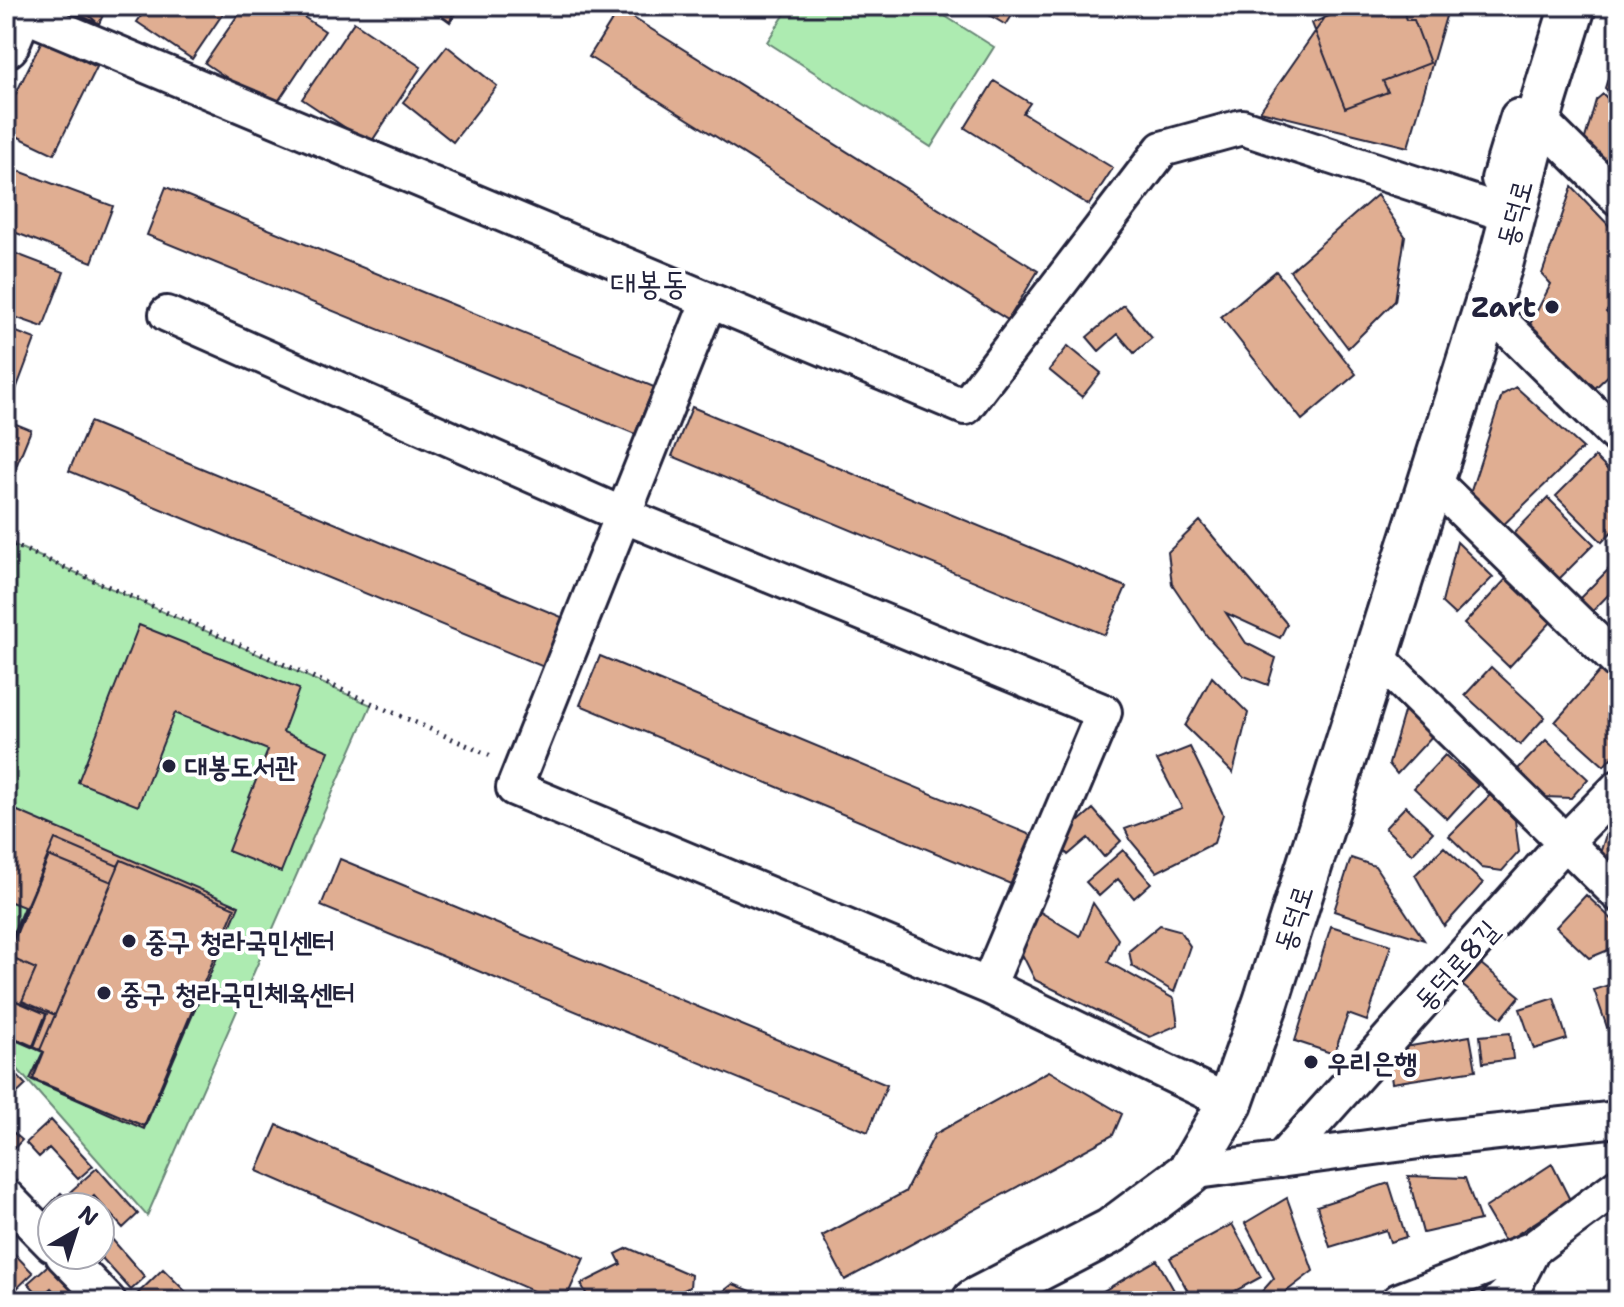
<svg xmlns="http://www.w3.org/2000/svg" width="1624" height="1307" viewBox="0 0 1624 1307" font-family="'Shantell Sans','Poor Story',sans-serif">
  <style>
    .green { fill: #adebb1; stroke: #688676; stroke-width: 2 }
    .building { fill: #e0ae92; stroke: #22223b; stroke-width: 2 }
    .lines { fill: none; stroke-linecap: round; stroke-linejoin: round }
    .street-casing { stroke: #22223b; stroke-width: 40 }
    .secondary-casing { stroke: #22223b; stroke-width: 50 }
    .path { stroke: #22223b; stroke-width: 5; stroke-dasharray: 2 6; stroke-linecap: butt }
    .street { stroke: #fff; stroke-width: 34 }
    .secondary { stroke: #fff; stroke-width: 44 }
    .poi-dot { fill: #22223b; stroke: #fff; stroke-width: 3 }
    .labels { text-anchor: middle; stroke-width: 8; stroke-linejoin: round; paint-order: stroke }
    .street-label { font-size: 28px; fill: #22223b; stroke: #fff }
    .poi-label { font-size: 28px; font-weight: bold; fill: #22223b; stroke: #fff; text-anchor: start }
    .quarter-label { font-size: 32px; fill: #22223b; stroke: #fff }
  </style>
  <rect width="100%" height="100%" fill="#fff"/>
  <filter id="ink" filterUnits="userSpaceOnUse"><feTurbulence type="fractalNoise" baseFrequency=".0125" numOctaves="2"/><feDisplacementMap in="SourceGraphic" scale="16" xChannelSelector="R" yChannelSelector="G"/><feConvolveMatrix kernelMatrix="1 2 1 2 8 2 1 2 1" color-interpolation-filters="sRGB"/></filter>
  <g filter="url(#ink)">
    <path class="green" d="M790,6H929L994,47L931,147L767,42Z
      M14,545L371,705L147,1216L6,1056V562Z"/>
    <path class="building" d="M73,6H107L99,24L71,11Z
      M73,6H89L86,13L71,11Z
      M89,6H107L99,24L86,13Z
      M123,6H143L139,14Z
      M123,6H140L139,14Z
      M148,6H228L192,59L137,22Z
      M244,6H287L325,31L273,109L205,63Z
      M428,6H462L450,22Z
      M428,6H451L454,9L450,22Z
      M974,6H1018L1006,25Z
      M1333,6H1449L1408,147L1260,111Z
      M1353,6H1404L1403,9L1406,20H1414L1430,63L1383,81L1388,92L1345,108L1312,23Z
      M619,9L1038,271L1008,320L589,57Z
      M354,22L421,67L370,144L302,99Z
      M42,40L97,67L54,154L6,131V114Z
      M447,46L497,86L453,142L403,102Z
      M1618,47V101L1605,88Z
      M994,81L1030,103L1023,113L1113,168L1089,205L965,128Z
      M1603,94L1618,109V163L1607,174L1582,149L1596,100Z
      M8,167L113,206L92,262L6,229V173Z
      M166,187L654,387L635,434L147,235Z
      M1572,187L1618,235V300L1606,312L1618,324V366L1589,394L1527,330L1551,284L1542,274Z
      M1377,195L1405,236L1395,301L1348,348L1290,271Z
      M6,250L64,272L43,327L6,314Z
      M1276,271L1356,374L1302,420L1221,317Z
      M1124,305L1152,338L1134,353L1118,334L1099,351L1087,337Z
      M6,328L35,339L14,395L6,392Z
      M1068,346L1101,373L1082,397L1049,370Z
      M1516,387L1583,448L1498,530L1469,497L1502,395Z
      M692,407L1126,587L1105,635L672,456Z
      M6,420L31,430L6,491Z
      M90,422L576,623L556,672L69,471Z
      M1595,457L1618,480V525L1602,542L1556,496Z
      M1548,498L1594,544L1555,583L1509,538Z
      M1200,521L1287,624L1280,638L1226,613L1246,643L1276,658L1268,685L1244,676L1207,636L1172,584L1168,552Z
      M1457,542L1493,577L1455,615L1442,603Z
      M1618,560V593L1614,589L1585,619L1572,606Z
      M1507,578L1553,620L1509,667L1464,624Z
      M139,625L299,689L283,732L329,751L281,872L228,851L268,750L175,713L138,806L78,782Z
      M600,656L1033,836L1013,885L580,705Z
      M1491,667L1545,717L1520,745L1465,695Z
      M1601,670L1618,685V750L1604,766L1555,722Z
      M1212,677L1248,713L1233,773L1185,726Z
      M1406,705L1435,733L1397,774L1389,764Z
      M1546,740L1588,779L1571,798L1545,797L1517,770Z
      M1190,747L1223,814L1214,843L1157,872L1131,841L1125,829L1182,808L1157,760Z
      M1445,755L1478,785L1447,819L1414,788Z
      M1490,795L1515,820L1519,852L1502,871L1482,868L1449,836Z
      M6,806L239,906L144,1129L30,1079L43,1052L6,1036V950L24,907L6,900Z
      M1406,806L1433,832L1412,854L1385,828Z
      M1093,809L1121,841L1104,857L1088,838L1068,855L1056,841Z
      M1611,818L1618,826V876L1599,857Z
      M55,839L118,866L121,860L235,908L144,1126L33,1079L44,1052L34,1047L47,1014L10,998L6,1004V953Z
      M1444,847L1483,883L1444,926L1415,875Z
      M1123,850L1151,883L1134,898L1118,879L1099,896L1086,882Z
      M49,856L112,882L55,1015L22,1001L36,969L7,956Z
      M1351,858L1375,866L1424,940L1334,911Z
      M340,859L887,1085L868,1132L321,906Z
      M121,860L235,908L144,1126L33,1079L44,1052L40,1050Z
      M1586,895L1618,925V946L1589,958L1556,927Z
      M1093,903L1118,939L1108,962L1174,999L1178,1025L1150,1037L1035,980L1018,946L1032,907L1080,936Z
      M1160,925L1179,930L1190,946L1174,992L1132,966L1129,951Z
      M1331,926L1391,945L1367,1021L1348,1014L1334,1054L1295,1041Z
      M1475,959L1520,996L1502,1018L1457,981Z
      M1618,982V1026L1608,1030L1594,990Z
      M1554,998L1567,1039L1534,1049L1520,1009Z
      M11,999L46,1014L33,1046L6,1034V1010Z
      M1510,1033L1513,1059L1483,1063L1480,1036Z
      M1470,1036L1476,1070L1392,1083L1387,1050Z
      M6,1064L26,1085L6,1104Z
      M1049,1071L1122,1114L1113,1135L845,1280L822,1236L905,1192L935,1134Z
      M51,1120L93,1166L78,1179L49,1148L39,1157L26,1143Z
      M277,1125L584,1258L565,1301H556L257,1171Z
      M6,1126L22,1140L6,1157Z
      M1552,1164L1570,1200L1505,1242L1485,1208Z
      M97,1168L138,1214L123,1228L94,1196L84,1205L71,1191Z
      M1408,1176L1465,1178L1480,1220L1423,1233Z
      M1389,1183L1406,1237L1390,1242L1386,1230L1330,1247L1317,1206Z
      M61,1193L76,1207H52V1233L37,1218Z
      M1287,1198L1313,1271L1274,1301H1261L1257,1297L1274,1278L1245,1223Z
      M1232,1224L1261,1277L1217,1301H1193L1170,1258Z
      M104,1230L145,1277L131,1290L102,1258L91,1267L80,1255H100V1234Z
      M6,1245L33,1273L6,1299Z
      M628,1248L691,1275L690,1287L662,1301H590L581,1284L621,1264L616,1254Z
      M54,1260L91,1301H63L51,1288L41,1297L28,1283Z
      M1157,1260L1180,1301H1104L1100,1293Z
      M163,1269L195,1301H130Z
      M733,1284L777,1301H711Z"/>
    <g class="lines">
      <g class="street-casing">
        <path id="street" d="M19,12L965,407L1162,149L1242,127L1513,216
          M1538,119L1618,198
          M1499,179L1518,117
          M709,300L514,788L988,986L1230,1103
          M1487,308L1618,437
          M167,314L623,515L1104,712L988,986
          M1432,480L1618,662
          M1376,656L1618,894
          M1281,1160L1566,841L1618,788
          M1190,1172L1434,1139L1618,1119
          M6,1197L52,1244
          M63,1255L108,1301
          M1399,1301L1533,1249L1618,1186
          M1500,1301L1512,1290L1533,1249"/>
      </g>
      <g class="secondary-casing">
        <path id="secondary" d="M6,45L22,6
          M975,1301L1111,1231L1190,1172L1230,1103L1266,1002L1501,261L1538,119L1573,6"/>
      </g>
      <path class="path" d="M6,561L14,545L491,756"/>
      <use href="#street" class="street"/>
      <use href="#secondary" class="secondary"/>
    </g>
  </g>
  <g class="poi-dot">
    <circle cx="1552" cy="307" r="8"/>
    <circle cx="169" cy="766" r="8"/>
    <circle cx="129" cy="941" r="8"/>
    <circle cx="104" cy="993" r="8"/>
    <circle cx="1311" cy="1062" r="8"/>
  </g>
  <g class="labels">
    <g class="street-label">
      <text transform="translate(1514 213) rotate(-75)" y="10">동덕로</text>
      <text transform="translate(1293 918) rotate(-72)" y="10">동덕로</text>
      <text transform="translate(1456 965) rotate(-48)" y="10">동덕로8길</text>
    </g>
    <g class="poi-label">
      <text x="1536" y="317" text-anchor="end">Zart</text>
      <text x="185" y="776">대봉도서관</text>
      <text x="145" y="951">중구 청라국민센터</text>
      <text x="120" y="1003">중구 청라국민체육센터</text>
      <text x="1327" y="1072">우리은행</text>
    </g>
    <g class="quarter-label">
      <text x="649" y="294">대봉동</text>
    </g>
  </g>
  <rect width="1624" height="1307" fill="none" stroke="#fff" stroke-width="32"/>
  <rect x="16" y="16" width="1592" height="1275" fill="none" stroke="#22223b" stroke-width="3" filter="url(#ink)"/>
  <g transform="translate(76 1231) rotate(39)"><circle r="38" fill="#ffffff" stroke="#a7a7b1" stroke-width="2"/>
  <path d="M0-6L14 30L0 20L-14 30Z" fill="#22223b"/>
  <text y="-12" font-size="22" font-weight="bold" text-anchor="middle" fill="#22223b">N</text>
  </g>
</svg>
